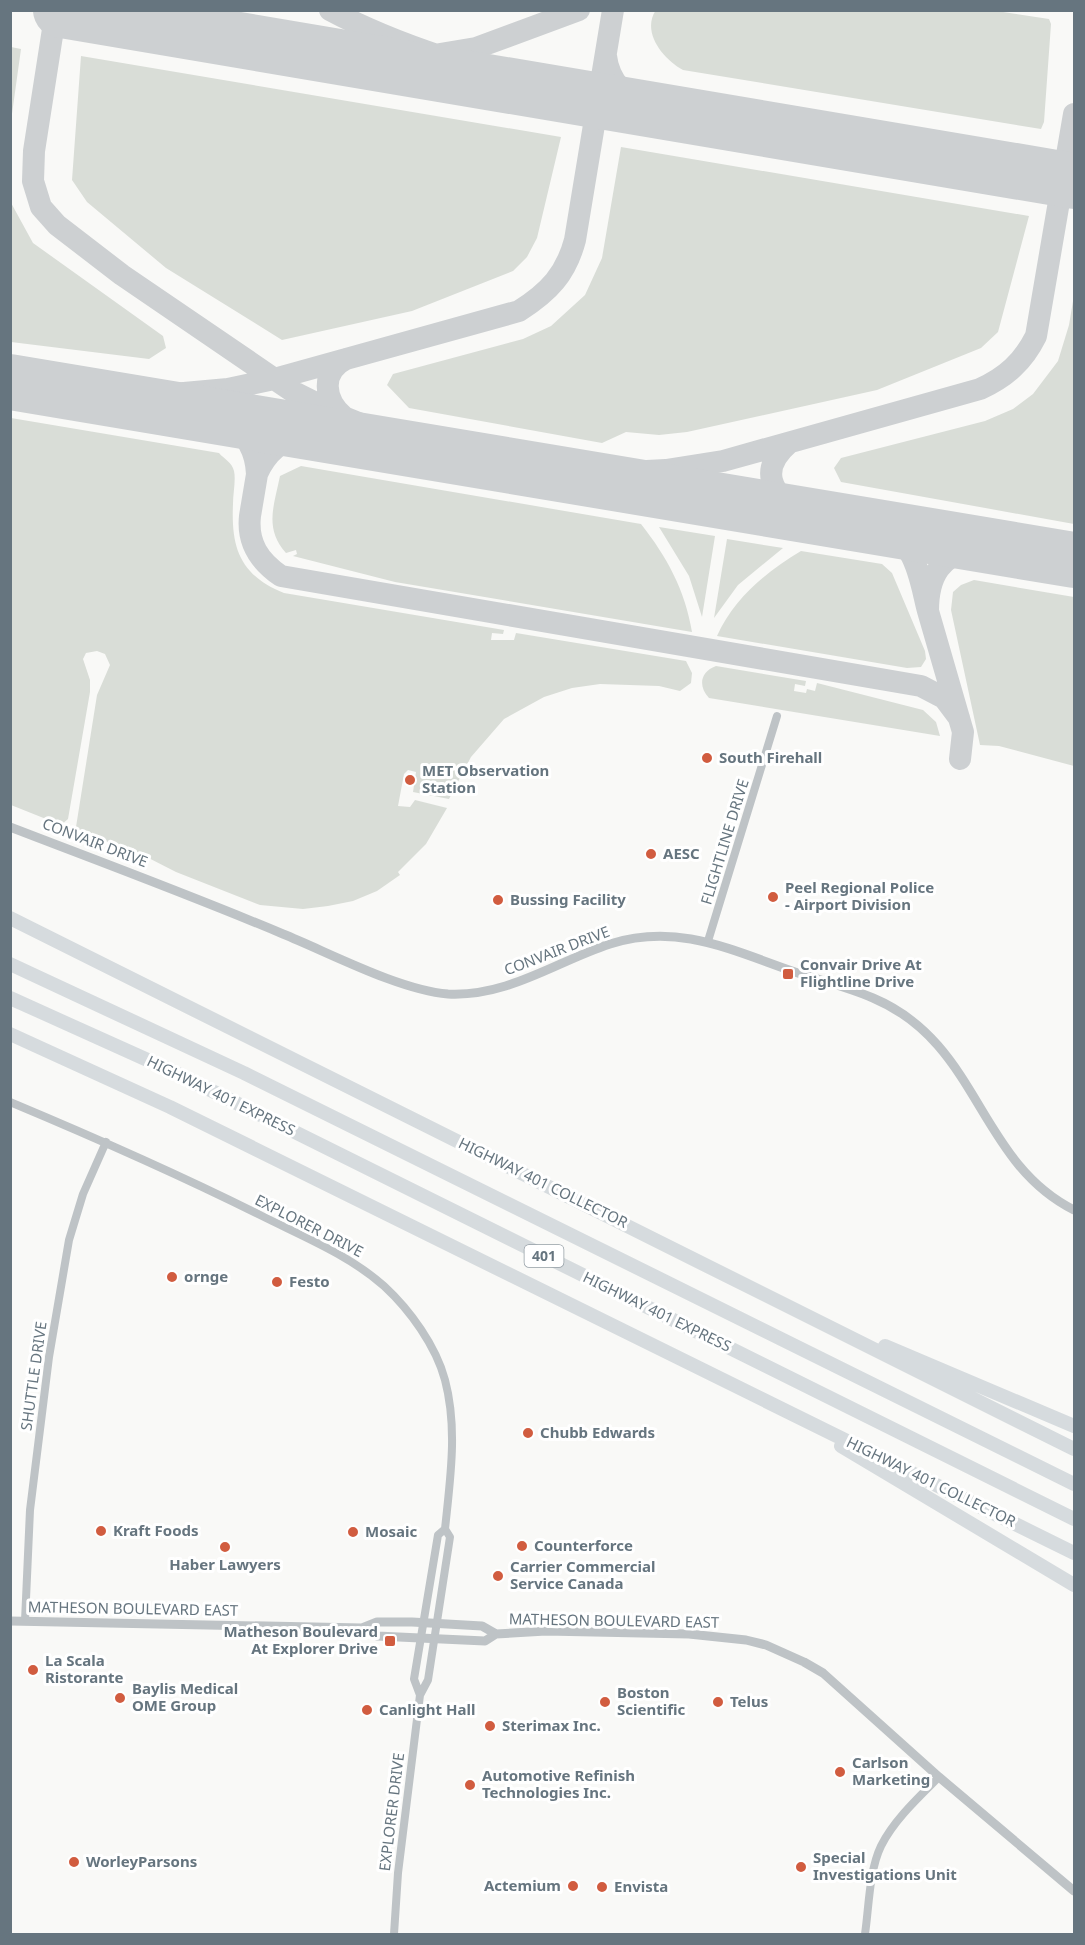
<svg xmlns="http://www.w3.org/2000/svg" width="1085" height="1945" viewBox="0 0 1085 1945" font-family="'Noto Sans',sans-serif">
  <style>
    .green { fill: #d9ddd7 }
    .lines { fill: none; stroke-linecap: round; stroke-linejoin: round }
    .taxiway { stroke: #cdd0d2; stroke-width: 22 }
    .runway { stroke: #cdd0d2; stroke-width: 56 }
    .minor { stroke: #bec3c6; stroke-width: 8 }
    .tertiary { stroke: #bec3c6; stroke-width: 9 }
    .motorway { stroke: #d6dbde; stroke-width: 14 }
    .poi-dot { fill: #d15c3f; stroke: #fff; stroke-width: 2 }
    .labels { text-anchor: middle; stroke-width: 6; stroke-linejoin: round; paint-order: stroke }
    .shield { fill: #fff; stroke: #949ea5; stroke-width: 1.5 }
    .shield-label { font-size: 14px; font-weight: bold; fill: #66757f }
    .poi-label { font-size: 15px; font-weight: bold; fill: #66757f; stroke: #fff; text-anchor: start }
    .street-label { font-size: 15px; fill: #66757f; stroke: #fff }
  </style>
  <rect width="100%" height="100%" fill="#f9f9f7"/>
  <path class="green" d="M656,10H990L1049,19L1051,24L1044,122L1041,129L683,70C663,59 641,32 656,10Z
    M11,47L21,49L11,121L10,47Z
    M81,56L561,137L537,238L527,257L513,271L412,311L282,340L166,268L87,202L72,180Z
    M621,147L1029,216L998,332L981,348L877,390L687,432L659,435L626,432L602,443L409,408L387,385L393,374L523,339L551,326L585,295L602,258Z
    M10,201L33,243L163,336L166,348L149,359L11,342Z
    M1074,295V524L841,482L834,468L841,458L985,421L1013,409L1033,394L1058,361L1069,325Z
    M11,418L219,453C224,459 232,462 234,471C236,480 233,493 233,504C231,548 240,575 284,593L504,630L503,634L492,633L491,640H514L516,633L686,661L692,673L691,683L680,691L659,686L600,684L572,688L544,697L504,719L471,757L449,799L413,792L416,772L408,770L404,774L398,806L410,807L415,800L447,808L426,844L398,872L400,875L377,891L353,901L328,906L303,909L260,905L176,872L129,848L83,835L76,827L97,695L110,665L105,654L97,651L86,653L83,659L90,680V692L68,819L61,825L11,805Z
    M301,466L641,524C667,557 685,590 692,632L395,582L293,556L297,554L296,550L286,553C264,528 274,506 280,476Z
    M659,527L715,536L702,617L689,576Z
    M727,539L783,548L738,585L714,618Z
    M801,551L882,564L892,573L925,651L926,659L921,667L907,668L717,636C734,598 766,572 801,551Z
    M974,580L1074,597V766L999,746L980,745L951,610L953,592L961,585Z
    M716,666L806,681L805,686L795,684L794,691L806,693L807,689L815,691L817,683L923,710L936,722L940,736L709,698C698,686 700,672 716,666Z"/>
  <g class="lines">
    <path class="taxiway" d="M56,10L34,151L33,181L41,207L57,225L122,275L292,391L346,418L427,451
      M330,10C414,55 507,76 598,101
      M298,50L386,59L434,55L476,48L579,10
      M606,56C609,82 626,97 647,109
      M48,388L173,394L228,389L274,379L519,311C549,292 566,274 575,240L613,10
      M140,405L228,422C247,434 256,451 257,474C284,414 340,438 391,447
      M268,409L250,516C247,543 259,561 281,576L921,686L944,698L959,718
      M344,417C324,400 320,372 346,359
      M789,443C758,470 771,492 800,514
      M569,475L666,470L723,461L980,389C1006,377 1023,362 1036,336L1074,114
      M799,515C834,521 889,519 910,553C920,570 923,592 928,611C928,524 1010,551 1065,560
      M928,611L963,732L960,759"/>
    <path class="runway" d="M61,10L1074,181
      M10,382L1074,560"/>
    <path class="minor" d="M708,941L777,716
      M10,1102C96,1138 180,1175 262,1216C304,1237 349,1255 384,1286C410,1310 436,1346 445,1380C458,1429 450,1480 445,1529L450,1537L428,1680L420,1695L398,1873L394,1934
      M25,1621L30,1510L49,1357L69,1240L83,1194L106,1142
      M420,1695L414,1679L438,1535L445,1529
      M865,1934C869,1907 869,1871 881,1846C894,1820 918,1798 939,1777"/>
    <path class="tertiary" d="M10,827C101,862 193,896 283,934C330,953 399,990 448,994C508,997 555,962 610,944C677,923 729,949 792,971C819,980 847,987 873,998C980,1043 977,1161 1074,1210
      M10,1621L362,1628L377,1636L485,1641L496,1634
      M362,1628L377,1622H412L482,1626L496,1634L546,1631L689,1634L746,1640L766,1645L804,1662L823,1673L939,1777L1074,1891"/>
    <path class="motorway" d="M10,918L1074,1449
      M10,964L244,1073L1074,1484
      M10,998L172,1071L1074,1519
      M10,1034L170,1107L1074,1553
      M885,1346L1074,1426
      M841,1446L1074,1585"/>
  </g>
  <g class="poi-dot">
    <circle cx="707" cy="758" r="6"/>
    <circle cx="410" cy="780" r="6"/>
    <circle cx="651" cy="854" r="6"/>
    <circle cx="773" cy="897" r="6"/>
    <circle cx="498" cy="900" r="6"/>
    <rect x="782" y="968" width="12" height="12" rx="3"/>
    <circle cx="172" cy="1277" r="6"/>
    <circle cx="277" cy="1282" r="6"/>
    <circle cx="528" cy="1433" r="6"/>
    <circle cx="101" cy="1531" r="6"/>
    <circle cx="353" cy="1532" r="6"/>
    <circle cx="522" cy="1546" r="6"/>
    <circle cx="225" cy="1547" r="6"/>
    <circle cx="498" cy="1576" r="6"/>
    <rect x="384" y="1635" width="12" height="12" rx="3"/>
    <circle cx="33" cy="1670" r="6"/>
    <circle cx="120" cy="1698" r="6"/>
    <circle cx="605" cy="1702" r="6"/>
    <circle cx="718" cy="1702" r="6"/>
    <circle cx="367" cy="1710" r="6"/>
    <circle cx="490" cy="1726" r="6"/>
    <circle cx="840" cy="1772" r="6"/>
    <circle cx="470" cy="1785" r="6"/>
    <circle cx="74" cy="1862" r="6"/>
    <circle cx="801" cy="1867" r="6"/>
    <circle cx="573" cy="1886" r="6"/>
    <circle cx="602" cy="1887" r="6"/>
  </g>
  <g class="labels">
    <rect class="shield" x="524.5" y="1245" width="39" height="22" rx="4.5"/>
    <g class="shield-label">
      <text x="544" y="1261">401</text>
    </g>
    <g class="poi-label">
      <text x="719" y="763">South Firehall</text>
      <text x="422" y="776">MET Observation<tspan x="422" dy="17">Station</tspan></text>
      <text x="663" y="859">AESC</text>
      <text x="785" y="893">Peel Regional Police<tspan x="785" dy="17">- Airport Division</tspan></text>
      <text x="510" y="905">Bussing Facility</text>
      <text x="800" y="970">Convair Drive At<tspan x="800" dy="17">Flightline Drive</tspan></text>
      <text x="184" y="1282">ornge</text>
      <text x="289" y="1287">Festo</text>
      <text x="540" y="1438">Chubb Edwards</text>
      <text x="113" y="1536">Kraft Foods</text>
      <text x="365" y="1537">Mosaic</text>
      <text x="534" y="1551">Counterforce</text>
      <text x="225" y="1570" text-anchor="middle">Haber Lawyers</text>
      <text x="510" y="1572">Carrier Commercial<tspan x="510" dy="17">Service Canada</tspan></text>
      <text x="378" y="1637" text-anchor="end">Matheson Boulevard<tspan x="378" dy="17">At Explorer Drive</tspan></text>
      <text x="45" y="1666">La Scala<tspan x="45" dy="17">Ristorante</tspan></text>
      <text x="132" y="1694">Baylis Medical<tspan x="132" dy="17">OME Group</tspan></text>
      <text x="617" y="1698">Boston<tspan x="617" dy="17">Scientific</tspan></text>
      <text x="730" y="1707">Telus</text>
      <text x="379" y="1715">Canlight Hall</text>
      <text x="502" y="1731">Sterimax Inc.</text>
      <text x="852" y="1768">Carlson<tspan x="852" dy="17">Marketing</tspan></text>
      <text x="482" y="1781">Automotive Refinish<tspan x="482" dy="17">Technologies Inc.</tspan></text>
      <text x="813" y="1863">Special<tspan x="813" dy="17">Investigations Unit</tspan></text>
      <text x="86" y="1867">WorleyParsons</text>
      <text x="561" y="1891" text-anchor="end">Actemium</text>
      <text x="614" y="1892">Envista</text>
    </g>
    <g class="street-label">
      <text transform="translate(725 842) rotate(-73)" y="5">FLIGHTLINE DRIVE</text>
      <text transform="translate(95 843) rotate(21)" y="5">CONVAIR DRIVE</text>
      <text transform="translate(557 951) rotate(-21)" y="5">CONVAIR DRIVE</text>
      <text transform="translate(221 1096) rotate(26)" y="5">HIGHWAY 401 EXPRESS</text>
      <text transform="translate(543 1183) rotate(26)" y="5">HIGHWAY 401 COLLECTOR</text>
      <text transform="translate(309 1226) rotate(27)" y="5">EXPLORER DRIVE</text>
      <text transform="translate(657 1312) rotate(26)" y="5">HIGHWAY 401 EXPRESS</text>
      <text transform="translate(34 1376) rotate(-82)" y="5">SHUTTLE DRIVE</text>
      <text transform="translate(931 1482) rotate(26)" y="5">HIGHWAY 401 COLLECTOR</text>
      <text transform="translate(133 1609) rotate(1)" y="5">MATHESON BOULEVARD EAST</text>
      <text transform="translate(614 1621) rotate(1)" y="5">MATHESON BOULEVARD EAST</text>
      <text transform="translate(392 1812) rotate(-83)" y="5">EXPLORER DRIVE</text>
    </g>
  </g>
  <rect width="1085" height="1945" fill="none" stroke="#66757f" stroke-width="24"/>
</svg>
